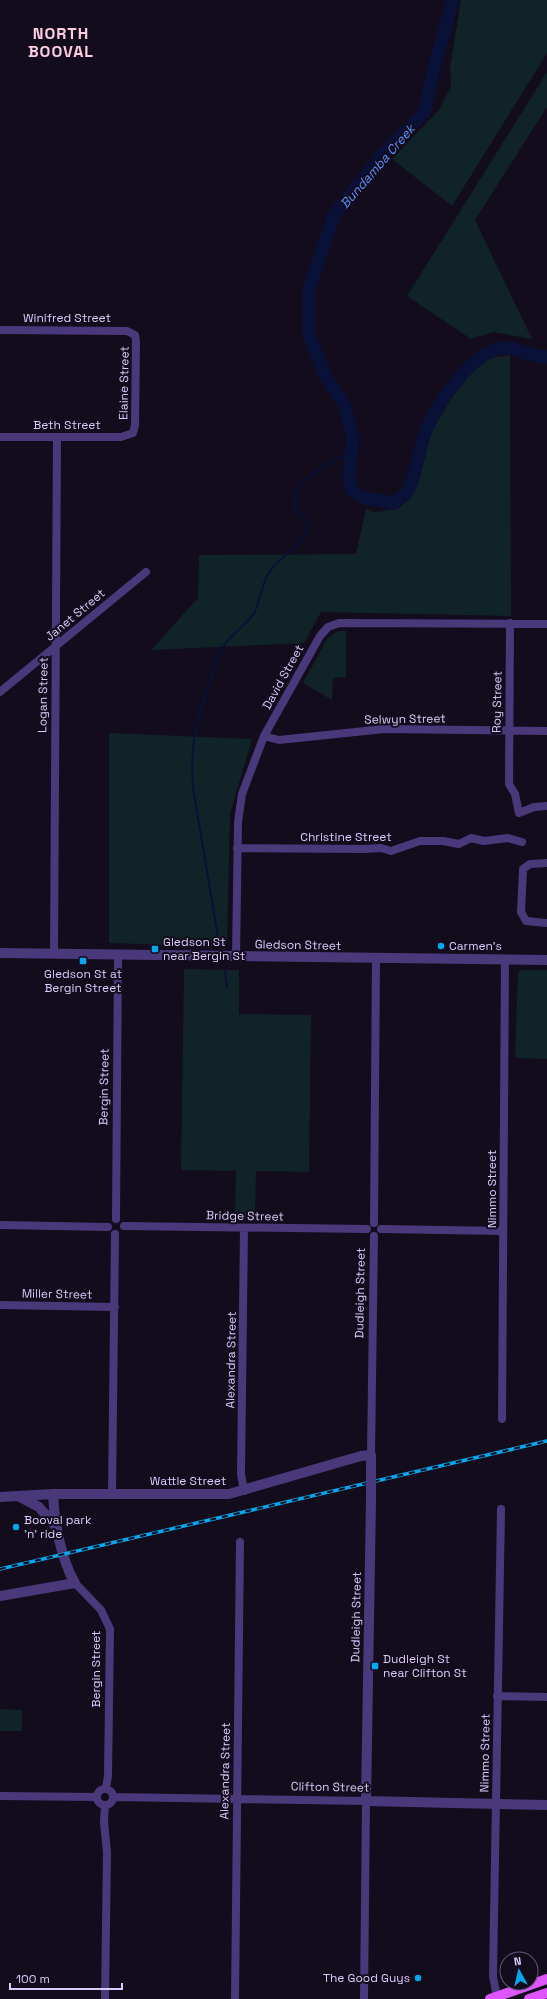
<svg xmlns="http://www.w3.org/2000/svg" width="547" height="1999" viewBox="0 0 547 1999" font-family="'Space Grotesk',sans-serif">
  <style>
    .green { fill: #102327 }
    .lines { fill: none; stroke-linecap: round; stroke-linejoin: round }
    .stream { stroke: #0a1138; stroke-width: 2 }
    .river { stroke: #0a1138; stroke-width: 13 }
    .minor { stroke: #49397b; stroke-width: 8 }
    .tertiary { stroke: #49397b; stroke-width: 10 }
    .primary { stroke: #de55f9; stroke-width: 10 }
    .rail-casing { stroke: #08a6ec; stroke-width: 3.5 }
    .rail { stroke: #130c1d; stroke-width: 2; stroke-dasharray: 6; stroke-linecap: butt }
    .tertiary-bridge { stroke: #49397b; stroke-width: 10 }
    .poi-dot { fill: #08a6ec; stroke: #130c1d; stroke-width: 1.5 }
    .labels { text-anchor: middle; stroke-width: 4; stroke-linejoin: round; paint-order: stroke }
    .street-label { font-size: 12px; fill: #dbcafd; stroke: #130c1d }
    .poi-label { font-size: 12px; fill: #dbcafd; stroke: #130c1d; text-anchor: start }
    .water-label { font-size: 13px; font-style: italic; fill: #5c90fa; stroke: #130c1d }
    .district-label { font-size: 16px; font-weight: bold; letter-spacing: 1px; fill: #fdcce1; stroke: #130c1d }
  </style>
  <rect width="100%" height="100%" fill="#130c1d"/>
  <path class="green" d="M461,0H547V53L452,206L392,159L439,110L451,87L450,68Z
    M547,72V107L475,220L532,339L493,332L471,339L407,296Z
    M510,355L511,616L321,612L304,643L151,650L198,598L199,555L356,554L366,509L374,512L398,509L413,494L430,434L453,396L474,369L490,358Z
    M338,631H346V677L333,678L332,700L303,683L327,639Z
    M109,733L252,739L230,814L227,942L222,947L109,943Z
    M184,969L239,970V1014L311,1015L309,1172L256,1171L255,1217H235L236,1171L181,1170Z
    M521,970H547V1059L515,1058L518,973Z
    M0,1709L22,1710V1731H0Z"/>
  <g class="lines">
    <path class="stream" d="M219,943L193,788C190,743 196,720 211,678C214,668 217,655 223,647C230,634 250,623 255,611C262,596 262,579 274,566C284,555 305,544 307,528C309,518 302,515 295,510C289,480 330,463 351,452
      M225,970L227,987"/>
    <path class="river" d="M453,0L434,68L424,113L383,154L334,215L309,289V335L325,375L345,406L353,439L349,473L351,489L364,498L393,503C397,500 403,497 406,494C415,482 419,450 424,436C433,408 474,347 506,348C520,348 531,358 547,357"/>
    <path class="minor" d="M0,330L127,331L135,335L136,341L135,425L133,433L121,437H0
      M510,623L509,784L515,794L519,813L534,807L547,806
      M0,692L146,572
      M264,736L279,740L384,729L547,731
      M237,848L364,849L381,848L391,851L420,841H443L459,844L471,838L484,841L508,838L522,842
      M547,863L530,864L523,869L521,912L526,921L547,923
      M54,954L57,437
      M236,957L238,822L242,794L264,736L320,636L328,627L339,623L547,624
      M116,1219L118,955
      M374,1223L376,959
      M0,1225L108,1227
      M124,1226L367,1229
      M381,1229L503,1231
      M0,1305L115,1307
      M502,1419L505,960
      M371,1455L374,1236
      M244,1491L241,1474L244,1228
      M112,1494L115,1234
      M75,1583L101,1610L110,1629L108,1776L106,1788
      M497,1696L547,1697
      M97 1797a8 8 0 1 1 16 0a8 8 0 1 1-16 0Z
      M0,1796L97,1797
      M113,1797L366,1801L364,1999
      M105,1805L104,1822L107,1852L105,1999
      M497,1997L493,1976L501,1509
      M235,1999L240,1542"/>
    <path class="tertiary" d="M0,953L547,960
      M0,1497L53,1494H229L361,1456L371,1455V1477
      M20,1497L39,1507L56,1527
      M371,1499L366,1801L547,1805
      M0,1596L75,1583C61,1560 54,1520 53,1494"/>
    <path class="primary" d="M490,1999L547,1979
      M529,1999L547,1993"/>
    <g class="rail-casing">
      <path id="rail" d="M0,1569L547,1441"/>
    </g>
    <use href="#rail" class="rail"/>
    <path class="tertiary-bridge" d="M371,1499V1477"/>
  </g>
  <g class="poi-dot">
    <circle cx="441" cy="946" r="4"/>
    <rect x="151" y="945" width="8" height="8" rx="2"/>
    <rect x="79" y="957" width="8" height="8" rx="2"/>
    <circle cx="16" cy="1527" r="4"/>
    <rect x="371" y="1662" width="8" height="8" rx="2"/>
    <circle cx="418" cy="1978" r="4"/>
  </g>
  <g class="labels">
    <g class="street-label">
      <text x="67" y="322">Winifred Street</text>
      <text transform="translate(124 383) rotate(-89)" y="4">Elaine Street</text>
      <text x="67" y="429">Beth Street</text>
      <text transform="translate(75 615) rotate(-40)" y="4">Janet Street</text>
      <text transform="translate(283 677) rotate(-61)" y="4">David Street</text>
      <text transform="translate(43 695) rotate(-89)" y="4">Logan Street</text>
      <text transform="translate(497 702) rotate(-89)" y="4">Roy Street</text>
      <text transform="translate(405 719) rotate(-1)" y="4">Selwyn Street</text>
      <text x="346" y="841">Christine Street</text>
      <text transform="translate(298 945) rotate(1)" y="4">Gledson Street</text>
      <text transform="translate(104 1087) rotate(-89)" y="4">Bergin Street</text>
      <text transform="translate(492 1189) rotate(-90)" y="4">Nimmo Street</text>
      <text transform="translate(245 1216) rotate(1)" y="4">Bridge Street</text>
      <text transform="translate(360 1293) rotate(-89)" y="4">Dudleigh Street</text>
      <text transform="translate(57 1294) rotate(1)" y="4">Miller Street</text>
      <text transform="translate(231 1360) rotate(-89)" y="4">Alexandra Street</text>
      <text x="188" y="1485">Wattle Street</text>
      <text transform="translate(356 1617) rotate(-89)" y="4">Dudleigh Street</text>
      <text transform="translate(96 1669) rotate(-90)" y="4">Bergin Street</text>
      <text transform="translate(485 1753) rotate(-89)" y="4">Nimmo Street</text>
      <text transform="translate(225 1771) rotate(-89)" y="4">Alexandra Street</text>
      <text transform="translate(330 1787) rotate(1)" y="4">Clifton Street</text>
    </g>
    <g class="poi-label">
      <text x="163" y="946">Gledson St<tspan x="163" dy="14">near Bergin St</tspan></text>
      <text x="449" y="950">Carmen's</text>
      <text x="83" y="978" text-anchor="middle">Gledson St at<tspan x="83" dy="14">Bergin Street</tspan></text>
      <text x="24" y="1524">Booval park<tspan x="24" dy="14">'n' ride</tspan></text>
      <text x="383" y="1663">Dudleigh St<tspan x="383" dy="14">near Clifton St</tspan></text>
      <text x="410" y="1982" text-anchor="end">The Good Guys</text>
    </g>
    <g class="water-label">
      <text transform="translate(377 166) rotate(-49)" y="5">Bundamba Creek</text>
    </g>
    <g class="district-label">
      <text x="61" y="39">NORTH<tspan x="61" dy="18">BOOVAL</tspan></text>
    </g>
  </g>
  <g transform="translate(519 1971) rotate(352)"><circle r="19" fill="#130c1d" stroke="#635877"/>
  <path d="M0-3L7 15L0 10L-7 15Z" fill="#08a6ec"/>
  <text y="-6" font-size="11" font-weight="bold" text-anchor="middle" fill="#dbcafd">N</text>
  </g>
  <path d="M10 1983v6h112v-6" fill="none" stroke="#dbcafd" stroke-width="2"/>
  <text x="16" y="1983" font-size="12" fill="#dbcafd" stroke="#130c1d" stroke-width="3" paint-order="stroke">100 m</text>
</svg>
